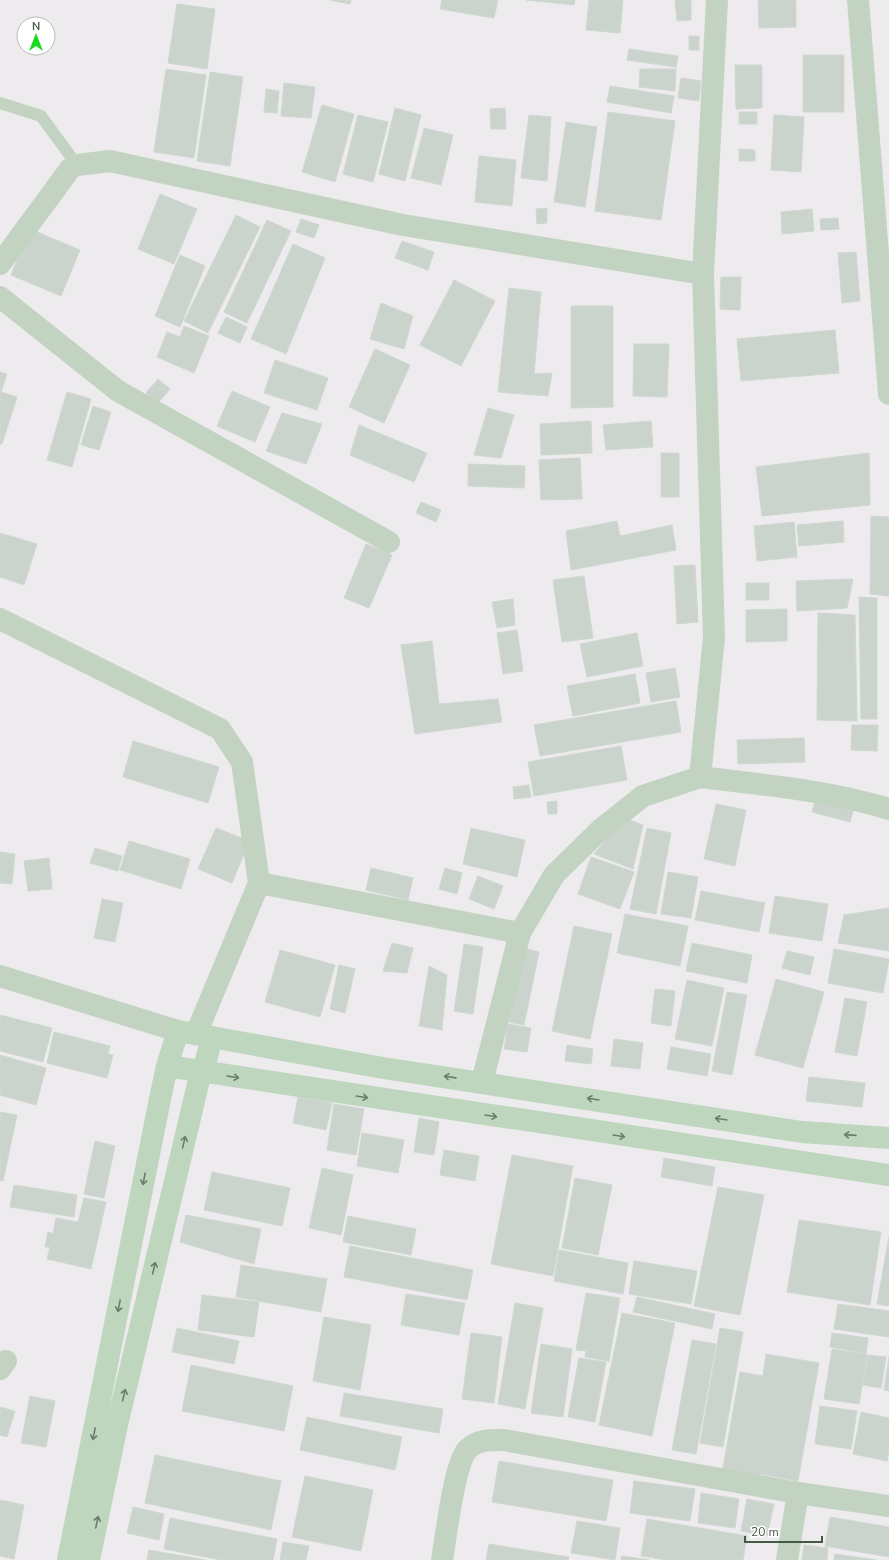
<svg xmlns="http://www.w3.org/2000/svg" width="889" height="1560" viewBox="0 0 889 1560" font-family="'Nunito Sans',sans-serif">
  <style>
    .building { fill: #cad4cc; stroke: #cfd7d1 }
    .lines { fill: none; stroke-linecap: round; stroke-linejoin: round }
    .lane { stroke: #c3d3c1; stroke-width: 12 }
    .street { stroke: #c3d3c1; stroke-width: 22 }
    .secondary { stroke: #bed5be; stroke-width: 22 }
    .oneway { stroke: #697e69 }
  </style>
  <rect width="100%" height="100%" fill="#edebee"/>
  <path class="building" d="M330,0H351L350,4Z
    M442,0H498L494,18L440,9Z
    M526,0H575L574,5Z
    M589,0H623L620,33L586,30Z
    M675,0H691V20L677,21Z
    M758,0H796V27L759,28Z
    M177,4L215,9L207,69L168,63Z
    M689,36H699V50H689Z
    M629,49L678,56L676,67L627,60Z
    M803,55H844V112H803Z
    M735,65H762V108L736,109Z
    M166,69L206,75L194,158L154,152Z
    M640,69H676L675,91L639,87Z
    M210,72L243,77L230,166L197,161Z
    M681,78L701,81L699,101L678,98Z
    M284,83L315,87L311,118L281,116Z
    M610,86L674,96L671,113L607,102Z
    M266,89L279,91L277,113L264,112Z
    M322,105L354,114L335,182L302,172Z
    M395,108L421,115L405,181L379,174Z
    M505,108L506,129H491L490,109Z
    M608,112L675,121L661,220L595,211Z
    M739,112H757V124H739Z
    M358,115L388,122L373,182L343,174Z
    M529,115L551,117L547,181L521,178Z
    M774,115L804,117L801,172L771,170Z
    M566,122L597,127L585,207L554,202Z
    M424,128L453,135L441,185L411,178Z
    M739,149L755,150V161H739Z
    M479,156L516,160L512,206L475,202Z
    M160,194L197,209L174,264L138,249Z
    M547,208V223L537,224L536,209Z
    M812,209L814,231L782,234L781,212Z
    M236,215L260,227L208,333L184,321Z
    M838,218L839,229L821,230L820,219Z
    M301,219L319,225L314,238L296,232Z
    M267,220L291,231L247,323L224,312Z
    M30,229L80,250L61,296L11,275Z
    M402,241L434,252L428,270L395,258Z
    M293,244L325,258L286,354L251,339Z
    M856,252L860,301L842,303L838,253Z
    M180,255L205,266L180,327L155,316Z
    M721,277H741L740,310L720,309Z
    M454,280L495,301L461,366L420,345Z
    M509,288L541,292L534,374L552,373L548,396L498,392Z
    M381,303L413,316L404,349L370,339Z
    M571,306H613V407L571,408Z
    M226,317L247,327L240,343L218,333Z
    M184,326L209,336L194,373L157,357L167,332L180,337Z
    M835,330L839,373L741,381L737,339Z
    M634,344H669L667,397L633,396Z
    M375,349L410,365L384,423L349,407Z
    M275,360L328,378L317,410L264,393Z
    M0,372L7,374L1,392L17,397L2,444H0Z
    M158,379L170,389L158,403L146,393Z
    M232,391L270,407L255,442L217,426Z
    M67,392L91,399L72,467L47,460Z
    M93,406L111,412L99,450L81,445Z
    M488,408L514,415L501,458L474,455Z
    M282,413L322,424L306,464L266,451Z
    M591,421L592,453L541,455L540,424Z
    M651,421L653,447L606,450L603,425Z
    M359,425L427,453L414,482L350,455Z
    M661,453H679V497H661Z
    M869,453L870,505L762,516L756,467Z
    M580,458L582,499L541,500L539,460Z
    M468,464L525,466L524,488L468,486Z
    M421,502L441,510L436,522L416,513Z
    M871,516L889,517V596L870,594Z
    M617,521L620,536L672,525L676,550L571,570L566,531Z
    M843,521L844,542L799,546L797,525Z
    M794,522L797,557L757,561L754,526Z
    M0,533L37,544L24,585L0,577Z
    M366,544L392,555L369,608L344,598Z
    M695,565L698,622L677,624L674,566Z
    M584,576L593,638L562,642L553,580Z
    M853,579L847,608L797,611L796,581Z
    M746,583H769V600H746Z
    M859,597L877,598V719H861Z
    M513,599L515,625L497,628L492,602Z
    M787,609V641L746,642V610Z
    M818,613L855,615L857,721L817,720Z
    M517,630L523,671L503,674L497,633Z
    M637,633L643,666L587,677L580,644Z
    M432,641L439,704L498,699L502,722L415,734L401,645Z
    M675,668L680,697L651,702L646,673Z
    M635,674L640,703L573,716L567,686Z
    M676,701L681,732L540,756L534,725Z
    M852,725H878L877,751L851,750Z
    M804,738L805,762L738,764L737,740Z
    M133,741L219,767L208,803L123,777Z
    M621,746L627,780L534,796L528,762Z
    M529,785L531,797L514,799L513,787Z
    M817,794L855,804L850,822L812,812Z
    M557,801V814H548L547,802Z
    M716,804L746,810L735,866L704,859Z
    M624,818L643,825L633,869L594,854Z
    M216,828L249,841L232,883L198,869Z
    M471,828L525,840L517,877L463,864Z
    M647,828L671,833L656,914L630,909Z
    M129,841L190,859L181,889L120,870Z
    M95,848L122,856L118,871L90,863Z
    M0,852L15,854L12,884L0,883Z
    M591,857L634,872L620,909L578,894Z
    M49,858L52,889L28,891L24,861Z
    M371,868L413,878L408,900L366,890Z
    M445,868L462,873L457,894L439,889Z
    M668,872L698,877L691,918L661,914Z
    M478,876L503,886L494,909L469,899Z
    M701,891L765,903L759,932L695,920Z
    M775,896L828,904L822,941L769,933Z
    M102,899L123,903L115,942L94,938Z
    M889,908V951L838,943L844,915Z
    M625,914L688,926L680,966L617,953Z
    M574,926L612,934L590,1039L552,1031Z
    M392,943L413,948L407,973L383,971Z
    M692,943L752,955L747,983L686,971Z
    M464,944L483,947L473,1014L454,1011Z
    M524,948L539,952L524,1025L509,1022Z
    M834,949L889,959L883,993L828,983Z
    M280,950L335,965L320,1017L265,1002Z
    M787,951L814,957L810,975L782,968Z
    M339,965L355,969L345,1013L330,1009Z
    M429,966L447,975L442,1030L419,1026Z
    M776,979L824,992L803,1068L755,1055Z
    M687,980L724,988L712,1046L675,1039Z
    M655,989L675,991L671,1026L651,1023Z
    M727,992L747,995L732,1075L712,1071Z
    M845,998L867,1002L857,1056L835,1052Z
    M0,1015L52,1028L43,1062L0,1051Z
    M508,1024L531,1028L527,1052L504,1049Z
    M54,1032L110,1046L108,1054L113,1055L107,1078L47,1063Z
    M614,1039L643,1043L640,1069L611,1066Z
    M567,1045L593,1049L591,1064L565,1061Z
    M671,1047L711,1054L707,1076L667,1069Z
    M0,1055L46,1068L36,1105L0,1095Z
    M809,1077L865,1083L862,1107L806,1101Z
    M298,1097L332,1103L326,1130L293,1123Z
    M334,1104L364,1109L356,1155L327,1150Z
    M0,1112L17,1115L3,1181L0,1180Z
    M419,1118L439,1122L434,1155L414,1152Z
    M362,1133L404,1140L398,1173L357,1166Z
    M95,1141L115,1146L104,1198L84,1194Z
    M444,1150L479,1156L475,1181L440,1175Z
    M512,1155L573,1166L553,1276L491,1264Z
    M664,1158L715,1167L712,1186L661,1177Z
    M322,1168L353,1175L341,1235L309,1228Z
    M212,1172L290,1188L282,1226L204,1210Z
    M575,1178L612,1185L598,1255L562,1248Z
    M14,1185L77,1195L74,1217L10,1207Z
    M718,1187L764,1195L740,1315L694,1306Z
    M84,1198L106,1202L91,1269L47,1259L50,1247H45L48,1232L53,1234L56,1218L78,1222Z
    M186,1215L261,1229L254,1264L180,1242Z
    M348,1216L416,1229L411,1255L343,1242Z
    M799,1220L881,1232L870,1305L787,1292Z
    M889,1236V1306L877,1304Z
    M350,1246L473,1270L467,1300L344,1277Z
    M559,1250L628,1263L623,1294L554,1281Z
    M634,1261L697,1271L691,1304L629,1294Z
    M241,1265L327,1279L321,1312L236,1297Z
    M586,1293L620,1298L609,1361L585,1357L586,1351L576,1350Z
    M406,1294L465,1303L459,1335L401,1325Z
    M202,1295L259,1302L254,1337L198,1330Z
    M637,1297L715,1314L712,1329L633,1312Z
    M515,1303L543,1308L525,1409L498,1404Z
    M838,1304L889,1311V1337L834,1329Z
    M622,1313L675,1323L652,1436L599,1425Z
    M324,1317L371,1325L360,1390L313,1381Z
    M177,1328L239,1341L234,1364L172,1352Z
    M720,1328L743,1332L723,1447L700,1443Z
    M471,1333L502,1337L494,1403L462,1399Z
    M832,1333L868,1338L866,1353L830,1347Z
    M692,1340L716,1344L696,1454L672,1450Z
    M541,1344L572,1349L563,1417L531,1413Z
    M832,1349L867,1354L859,1404L824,1399Z
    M766,1354L819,1363L798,1481L760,1474L759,1479L722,1473L740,1372L763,1376Z
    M868,1355L886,1357L881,1388L863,1385Z
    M889,1357V1391L884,1390Z
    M579,1358L606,1362L595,1422L568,1417Z
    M191,1365L293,1386L284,1431L182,1411Z
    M344,1393L443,1409L439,1433L340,1416Z
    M30,1396L55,1401L46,1447L21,1443Z
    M820,1406L857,1411L851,1449L815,1444Z
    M0,1407L15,1411L7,1437L0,1435Z
    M861,1412L889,1418V1451L887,1461L853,1454Z
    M307,1417L402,1437L395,1470L300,1450Z
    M155,1455L281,1481L271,1530L145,1503Z
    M499,1461L613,1480L606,1521L492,1502Z
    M305,1476L373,1490L361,1551L292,1537Z
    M634,1481L695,1489L690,1521L630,1513Z
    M701,1493L739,1499L735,1528L698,1523Z
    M747,1499L774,1504L767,1536L741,1531Z
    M0,1500L24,1505L14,1559L0,1556Z
    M133,1507L164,1514L159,1540L127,1533Z
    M830,1517L889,1527V1557L825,1546Z
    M170,1518L277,1539L273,1560H221L164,1549Z
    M647,1519L747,1536L743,1560H667L641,1556Z
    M577,1521L620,1528L615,1560L571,1553Z
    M283,1542L309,1546L306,1560H280Z
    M489,1544L569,1557L568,1560H486Z
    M804,1545L828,1548L827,1560H802Z
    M149,1550L206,1560H147Z
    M835,1554L877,1560H834Z
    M622,1556L649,1560H621Z"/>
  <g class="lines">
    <path class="lane" d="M0,103L41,116L77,165"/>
    <path class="street" d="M858,0L889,394
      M0,264L70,169L77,165L110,161L403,225L703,274
      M0,297L118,391L389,542
      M0,619L220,729L242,762L259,883
      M700,777C763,785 827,790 889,809
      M0,976L178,1031
      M196,1034L259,883L520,933
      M482,1082L520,933L554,875L600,830L643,796L700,777L714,637L703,274L717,0
      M0,1369L6,1361
      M442,1560C446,1537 454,1465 467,1450C477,1439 491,1440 504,1440L798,1493L889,1506
      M787,1560L798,1493"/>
    <path class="secondary" d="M167,1066L889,1175
      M68,1560L160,1099L167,1066L178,1031L383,1068L802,1132L889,1138
      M89,1560L117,1425L199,1080L203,1072L212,1037"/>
  </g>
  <defs><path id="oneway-shaft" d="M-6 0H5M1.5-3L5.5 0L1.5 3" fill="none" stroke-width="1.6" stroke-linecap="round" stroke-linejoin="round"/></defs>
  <g class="oneway">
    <use href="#oneway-shaft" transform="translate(233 1077) rotate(9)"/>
    <use href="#oneway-shaft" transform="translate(450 1077) rotate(-172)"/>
    <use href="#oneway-shaft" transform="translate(362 1097) rotate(9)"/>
    <use href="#oneway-shaft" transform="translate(593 1099) rotate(-171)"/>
    <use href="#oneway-shaft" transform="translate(491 1116) rotate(9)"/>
    <use href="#oneway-shaft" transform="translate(721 1119) rotate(-171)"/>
    <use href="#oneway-shaft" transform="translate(850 1135) rotate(-176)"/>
    <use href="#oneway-shaft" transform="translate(619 1136) rotate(9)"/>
    <use href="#oneway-shaft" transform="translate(184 1142) rotate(-77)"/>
    <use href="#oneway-shaft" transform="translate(144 1179) rotate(101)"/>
    <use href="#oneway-shaft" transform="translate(154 1268) rotate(-77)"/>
    <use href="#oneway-shaft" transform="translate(119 1306) rotate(101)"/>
    <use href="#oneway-shaft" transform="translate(124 1395) rotate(-77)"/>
    <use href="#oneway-shaft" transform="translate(94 1434) rotate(101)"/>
    <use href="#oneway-shaft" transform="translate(97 1522) rotate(-78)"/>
  </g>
  <g transform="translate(36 36)"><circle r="19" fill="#ffffff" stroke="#b5bdb4"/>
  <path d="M0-3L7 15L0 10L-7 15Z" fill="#1ada1e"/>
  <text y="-6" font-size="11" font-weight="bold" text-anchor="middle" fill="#455944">N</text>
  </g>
  <path d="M745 1536v6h77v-6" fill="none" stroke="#455944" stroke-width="2"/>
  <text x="751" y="1536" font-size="12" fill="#455944" stroke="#ffffff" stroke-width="3" paint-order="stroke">20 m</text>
</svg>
